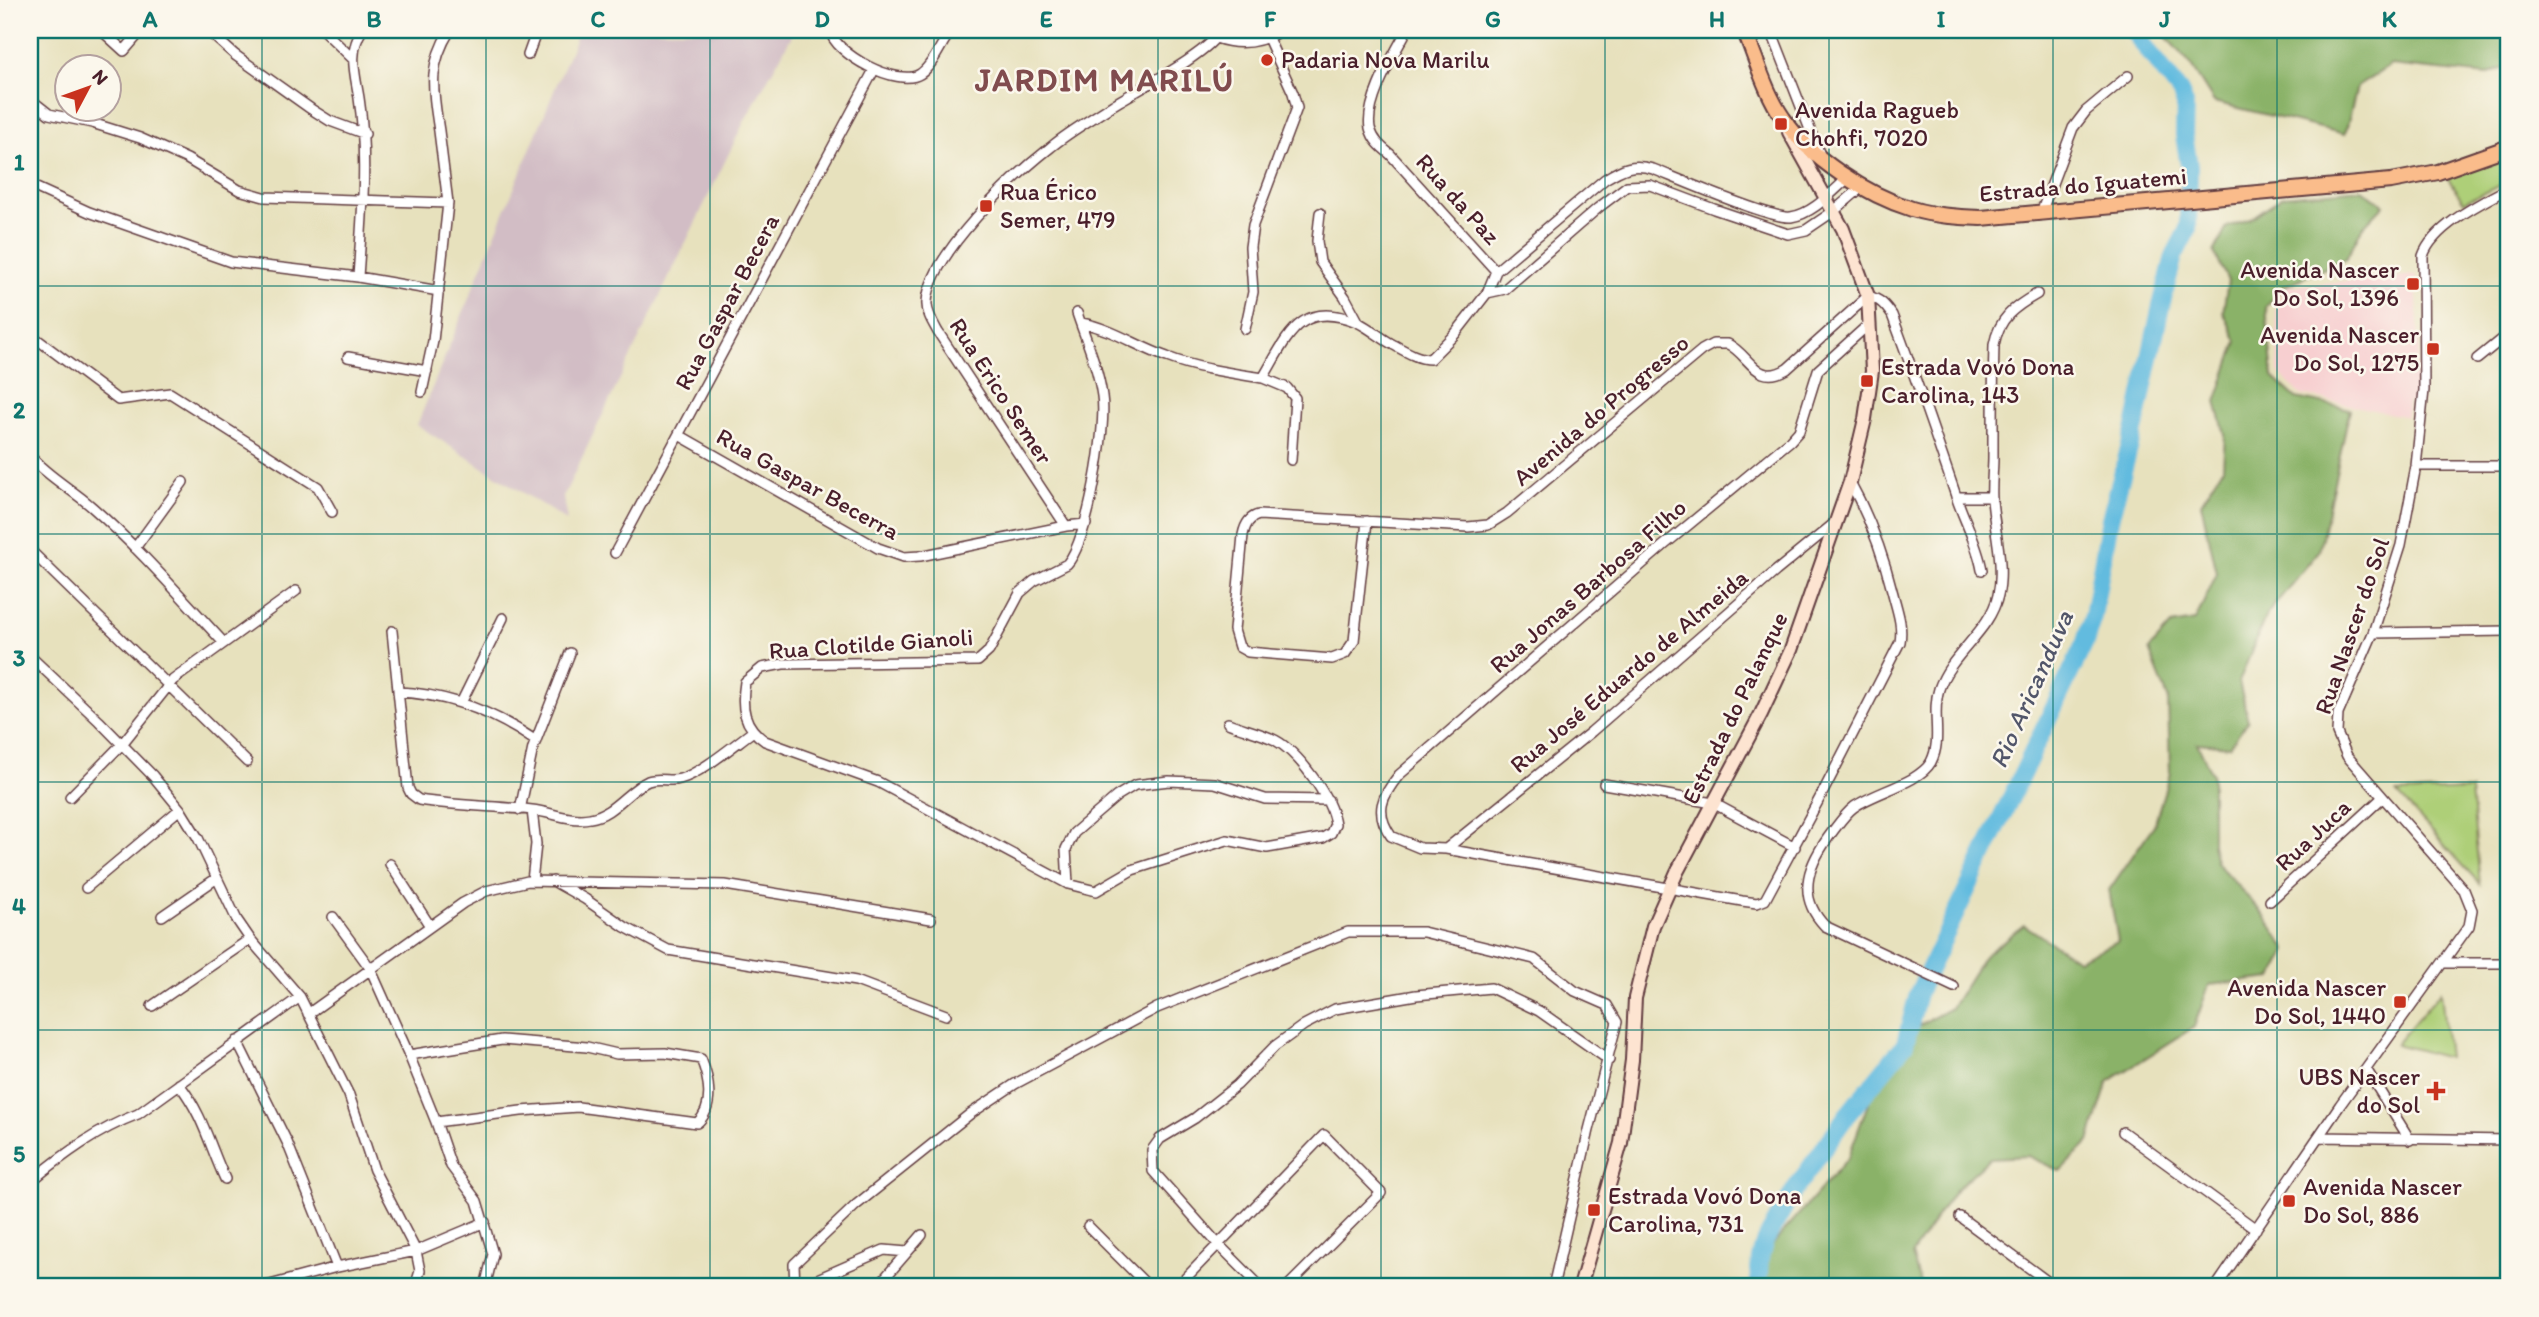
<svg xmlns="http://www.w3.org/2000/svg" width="2539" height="1317" viewBox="0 0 2539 1317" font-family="Itim,sans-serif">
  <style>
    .built { fill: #f7cfd0 }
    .industrial { fill: #d2bdc5 }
    .green { fill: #aecf78; stroke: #7c7752; stroke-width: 2 }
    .forest { fill: #8ab268; stroke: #6a684a; stroke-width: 2 }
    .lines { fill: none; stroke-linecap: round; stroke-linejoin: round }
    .river { stroke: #62bbdf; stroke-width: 18 }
    .street-casing { stroke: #623c41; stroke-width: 12 }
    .secondary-casing { stroke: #623c41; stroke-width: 16 }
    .primary-casing { stroke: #623c41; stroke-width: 18 }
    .street { stroke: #fff; stroke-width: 9 }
    .secondary { stroke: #fde4d1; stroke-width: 12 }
    .primary { stroke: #fabc8b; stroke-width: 14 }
    .grid { fill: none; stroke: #0f766e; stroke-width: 2; stroke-opacity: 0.55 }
    .poi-dot { fill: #c8321e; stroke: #fbf7ec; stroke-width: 2.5 }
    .labels { text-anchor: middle; stroke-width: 5; stroke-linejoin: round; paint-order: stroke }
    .poi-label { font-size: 24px; fill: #4a1f2b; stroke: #fbf7ec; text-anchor: start }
    .street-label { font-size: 24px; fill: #4a1f2b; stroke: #fbf7ec }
    .water-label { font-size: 26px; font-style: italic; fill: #52566a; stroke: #fbf7ec }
    .district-label { font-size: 32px; font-weight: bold; letter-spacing: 2px; fill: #814c4e; stroke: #fbf7ec }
    .neatline { fill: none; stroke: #0f766e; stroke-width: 2.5 }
    .grid-label { font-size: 23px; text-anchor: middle; font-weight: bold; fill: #0f766e }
  </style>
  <rect width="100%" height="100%" fill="#fbf7ec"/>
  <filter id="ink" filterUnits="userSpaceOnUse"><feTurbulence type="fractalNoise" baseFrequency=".0143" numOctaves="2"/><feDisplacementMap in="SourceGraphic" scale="14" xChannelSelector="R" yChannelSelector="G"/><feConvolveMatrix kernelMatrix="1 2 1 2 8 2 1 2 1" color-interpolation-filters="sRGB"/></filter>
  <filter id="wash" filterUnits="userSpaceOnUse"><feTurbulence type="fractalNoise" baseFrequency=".00686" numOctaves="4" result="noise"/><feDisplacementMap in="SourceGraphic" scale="28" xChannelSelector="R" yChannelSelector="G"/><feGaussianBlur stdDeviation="1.57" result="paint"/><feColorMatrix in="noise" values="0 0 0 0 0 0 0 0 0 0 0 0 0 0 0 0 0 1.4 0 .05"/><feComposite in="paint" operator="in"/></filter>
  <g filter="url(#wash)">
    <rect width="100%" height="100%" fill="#e7e1bd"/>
    <path class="built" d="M2416,275L2419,347L2414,402L2407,403V417L2301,395L2278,373L2276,310L2282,291L2288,286Z"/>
    <path class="industrial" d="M579,30H795L745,120L563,497L567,521L417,425Z"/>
    <path class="green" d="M2509,153V181L2464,202L2444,173Z
      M2471,790L2480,884L2397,793Z
      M2441,991L2448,1058L2396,1044Z"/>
    <path class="forest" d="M2160,30H2509V66L2487,75L2391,65L2357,87L2345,134L2214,102L2190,64Z
      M2362,189L2384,205L2362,228L2346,259L2282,287L2266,307L2273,377L2296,398L2350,409L2319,551L2266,615L2239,682L2248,721L2229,746L2197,743L2212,774V844L2216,862L2264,915L2287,950L2273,978L2209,985L2194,1027L2108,1082L2089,1142L2060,1171L2028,1156L1990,1158L1954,1191L1912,1254L1921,1287H1751L1765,1253L1848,1158L1872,1093L1912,1029L1951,1008L1984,956L2024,925L2078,960L2118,941L2109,890L2154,825L2170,773L2168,698L2149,650L2171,625L2195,621L2217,573L2201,503L2223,468L2225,434L2216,402L2237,341L2223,312L2228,281L2214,252L2227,227L2250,219L2283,196Z"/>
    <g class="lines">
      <path class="river" d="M1758,1287L1760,1258L1765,1241L1795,1189L1847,1115L1905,1044L1918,993L2085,642L2093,616L2110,519L2136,423L2161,306L2174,256L2188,229L2189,166L2184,135L2185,104L2180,92L2132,30"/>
    </g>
  </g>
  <g filter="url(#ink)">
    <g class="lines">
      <g class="street-casing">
        <path id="street" d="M101,30L124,51L142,30
          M207,30L235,55L311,109L330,121L365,134
          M323,30L353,59
          M830,30C834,54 898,88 920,74C934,65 941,42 952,30
          M1407,30C1395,53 1365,101 1370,128C1373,140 1381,147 1390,154L1496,271
          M1771,30L1820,155
          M1216,38C1239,46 1261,43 1282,30
          M528,55L537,30
          M30,99L49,114L92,123L140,138L187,159L239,190L264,197L448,203L433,341L422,392
          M30,185L89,212L231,262L358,277L439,291
          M448,203C445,179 442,155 439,131C433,91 427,67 450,30
          M1320,213L1317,241L1320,262L1345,297L1359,323
          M2041,213L2073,128L2086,111L2128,76
          M358,277C362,217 368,157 359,98C355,73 348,52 362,30
          M1487,293L1505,289L1598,208L1627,186L1650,185L1714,209L1788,234L1806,230L1834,211L1863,186
          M1077,313C1086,340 1098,367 1102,396C1107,428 1088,541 1067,564L1034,581L1020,593L989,651L978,661L783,664L762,668L745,682C741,707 743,726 765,741L878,782L1068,884L1096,891L1132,870L1227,840L1267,848L1323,838L1331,833L1335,824C1331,797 1299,753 1275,740C1261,733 1243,729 1228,723
          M1081,323C1111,328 1138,347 1167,357C1198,369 1231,373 1263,378C1288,336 1300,299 1357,322C1370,328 1382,339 1394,345C1405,351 1418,359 1430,359L1455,334L1487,293L1496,271L1605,179C1623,168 1633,163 1653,169C1676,178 1773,220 1791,217C1813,214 1833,191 1848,178
          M1245,329L1253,292L1250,247L1253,225L1297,108L1293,93L1268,38
          M30,334L118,400L170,393L318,487L332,512
          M348,357L427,371
          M2477,359L2509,333
          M1263,378L1287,388L1295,398L1291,460
          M679,435L878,548L904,557L920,556L1066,526L1086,524
          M30,456C48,477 72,489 92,507C140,549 181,597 224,643
          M2416,466H2509
          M1850,482C1870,518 1883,554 1893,594C1897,610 1903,625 1900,642L1823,792L1765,900L1757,903L1742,901L1446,849L1420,848L1391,836C1374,812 1382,796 1399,775L1663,546L1790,441L1799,431L1818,370L1869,324
          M1956,497H1991
          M1367,521L1354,641L1345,654L1332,659L1248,652L1239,647L1234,630L1243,535C1245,525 1249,517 1259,515L1468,527L1488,525L1507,513L1702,350L1713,344H1728C1750,355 1756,387 1787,369L1868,296C1880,299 1885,305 1892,315C1915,376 1936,437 1957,499C1965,522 1978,546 1982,570
          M1066,526L938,332C933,323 926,312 927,302C930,254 1014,176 1051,147C1070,131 1092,119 1113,105C1138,89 1209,54 1221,30
          M135,548L183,482
          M30,550L247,762
          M615,553L874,70
          M392,631L408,788L411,794L419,800C457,806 494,806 532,810C551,812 571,822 590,818C613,815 628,790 648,781C659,777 670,782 680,779C700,774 734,745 752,732
          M2373,633L2509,631
          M30,656L99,721L153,776L180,809L198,838L237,920L250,939L300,997L349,1095L374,1170L416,1251L420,1271L415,1287
          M398,692C449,694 494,712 536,741
          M461,703L503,618
          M1604,784L1713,803L1795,847
          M70,797L122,744L173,680L296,591
          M520,810L533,748L570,653
          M1446,849L1591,732L1776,571L1836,522
          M390,864L430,926
          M532,881L536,844L532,810
          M553,881L585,899L625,927L668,950L856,981L946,1015
          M1068,884L1066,849L1074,833L1117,796L1135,785L1169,781L1215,783L1265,799L1328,800
          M86,888L180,809
          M2270,901L2382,798
          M162,916L217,878
          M333,917L370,968L409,1055L436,1122L451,1166L477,1201L493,1254L485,1287
          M2444,963H2509
          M1954,987L1825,926C1794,894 1810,861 1833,831C1839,823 1846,813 1854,807C1875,792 1919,783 1931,762C1943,739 1931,713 1939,689C1951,653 1990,632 1998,595C2005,565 1994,529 1992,499C1991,485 1993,471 1993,457C1993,419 1993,382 1994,345C1999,318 2014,307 2037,294
          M152,1006L250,939
          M308,1014L463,903L486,891L528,881L725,885L931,919
          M237,1041L287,1142L337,1267
          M409,1055L502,1040L587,1047L617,1054L665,1053L701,1059C709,1078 715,1108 697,1123L578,1107L521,1111L436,1122
          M2366,1069L2410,1140
          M179,1084C203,1115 209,1144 225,1179
          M2123,1132L2256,1229
          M2319,1137L2509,1140
          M30,1182C63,1155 98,1129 138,1114L300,997
          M1960,1217L2055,1287
          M1088,1226L1149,1287
          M266,1286L337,1267L416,1251L485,1222
          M795,1287L794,1264L856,1205L970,1114L1015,1084L1157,1008L1348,932H1423L1534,959L1575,991L1607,1005L1617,1022L1589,1130L1553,1287
          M799,1287L884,1250L907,1252
          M877,1287L922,1235
          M1177,1287L1324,1135L1381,1193L1287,1287
          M1261,1287L1218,1244L1153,1171L1152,1150L1160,1139L1195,1118L1237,1085L1275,1046L1304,1025L1335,1009L1416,995L1491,988L1539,1011L1609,1060
          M2216,1287L2340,1105L2469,926L2472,910L2464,890L2347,756L2337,733L2338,714L2373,633L2401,545L2416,466L2424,390L2423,256C2433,226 2483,202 2509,188"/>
      </g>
      <g class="secondary-casing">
        <path id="secondary" d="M1580,1287L1621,1143L1632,1060L1635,998L1653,926L1677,872L1761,714L1791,650L1850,482L1865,419L1872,371L1868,296L1843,229L1789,132"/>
      </g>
      <g class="primary-casing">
        <path id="primary" d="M1744,30C1756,58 1765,92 1783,118C1809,158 1867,195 1912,209C1935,216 1958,217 1981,218L2391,181L2438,172L2509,147"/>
      </g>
      <use href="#street" class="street"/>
      <use href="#secondary" class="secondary"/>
      <use href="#primary" class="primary"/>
    </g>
  </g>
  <path class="grid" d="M262,30V1287M486,30V1287M710,30V1287M934,30V1287M1158,30V1287M1381,30V1287M1605,30V1287M1829,30V1287M2053,30V1287M2277,30V1287M30,286H2509M30,534H2509M30,782H2509M30,1030H2509"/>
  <g class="poi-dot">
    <circle cx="1267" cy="60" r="7"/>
    <rect x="1774" y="117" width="14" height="14" rx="3.5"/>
    <rect x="979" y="199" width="14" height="14" rx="3.5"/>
    <rect x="2406" y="277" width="14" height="14" rx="3.5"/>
    <rect x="2426" y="342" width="14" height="14" rx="3.5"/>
    <rect x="1860" y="374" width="14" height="14" rx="3.5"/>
    <rect x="2393" y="995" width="14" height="14" rx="3.5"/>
    <path d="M2432.5 1080.5h7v7h7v7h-7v7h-7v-7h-7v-7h7z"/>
    <rect x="2282" y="1194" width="14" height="14" rx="3.5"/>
    <rect x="1587" y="1203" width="14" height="14" rx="3.5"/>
  </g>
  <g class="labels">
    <g class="poi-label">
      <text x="1281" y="68">Padaria Nova Marilu</text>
      <text x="1795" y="118">Avenida Ragueb<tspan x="1795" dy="28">Chohfi, 7020</tspan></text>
      <text x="1000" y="200">Rua Érico<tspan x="1000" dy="28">Semer, 479</tspan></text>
      <text x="2399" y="278" text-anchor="end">Avenida Nascer<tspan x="2399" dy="28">Do Sol, 1396</tspan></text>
      <text x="2419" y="343" text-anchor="end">Avenida Nascer<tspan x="2419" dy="28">Do Sol, 1275</tspan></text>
      <text x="1881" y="375">Estrada Vovó Dona<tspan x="1881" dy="28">Carolina, 143</tspan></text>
      <text x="2386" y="996" text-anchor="end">Avenida Nascer<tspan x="2386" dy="28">Do Sol, 1440</tspan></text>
      <text x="2420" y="1085" text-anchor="end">UBS Nascer<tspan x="2420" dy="28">do Sol</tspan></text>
      <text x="2303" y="1195">Avenida Nascer<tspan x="2303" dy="28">Do Sol, 886</tspan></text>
      <text x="1608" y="1204">Estrada Vovó Dona<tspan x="1608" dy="28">Carolina, 731</tspan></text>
    </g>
    <g class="street-label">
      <text transform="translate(2083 185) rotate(-5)" y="8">Estrada do Iguatemi</text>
      <text transform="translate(1458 199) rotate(48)" y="8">Rua da Paz</text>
      <text transform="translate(727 302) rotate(-62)" y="8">Rua Gaspar Becera</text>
      <text transform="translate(1001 391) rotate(57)" y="8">Rua Erico Semer</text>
      <text transform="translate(1601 410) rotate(-40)" y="8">Avenida do Progresso</text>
      <text transform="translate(808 484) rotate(29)" y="8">Rua Gaspar Becerra</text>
      <text transform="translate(1588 586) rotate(-41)" y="8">Rua Jonas Barbosa Filho</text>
      <text transform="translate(2352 626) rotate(-71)" y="8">Rua Nascer do Sol</text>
      <text transform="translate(871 644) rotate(-4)" y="8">Rua Clotilde Gianoli</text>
      <text transform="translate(1629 671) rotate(-40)" y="8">Rua José Eduardo de Almeida</text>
      <text transform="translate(1735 708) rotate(-64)" y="8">Estrada do Palanque</text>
      <text transform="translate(2313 835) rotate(-43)" y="8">Rua Juca</text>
    </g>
    <g class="water-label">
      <text transform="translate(2031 689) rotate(-66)" y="9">Rio Aricanduva</text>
    </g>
    <g class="district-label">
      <text x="1105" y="91">JARDIM MARILÚ</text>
    </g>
  </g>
  <rect width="2539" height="1317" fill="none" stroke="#fbf7ec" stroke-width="77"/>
  <g transform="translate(88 88) rotate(49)"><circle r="33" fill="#fbf7ec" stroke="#b4a19f" stroke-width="2"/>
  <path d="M0-5L12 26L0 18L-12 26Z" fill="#c8321e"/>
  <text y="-10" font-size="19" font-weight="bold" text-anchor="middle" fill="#4a1f2b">N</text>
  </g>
  <rect x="38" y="38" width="2462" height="1240" class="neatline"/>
  <g class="grid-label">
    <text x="150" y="27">A</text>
    <text x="374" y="27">B</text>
    <text x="598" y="27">C</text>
    <text x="822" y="27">D</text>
    <text x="1046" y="27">E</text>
    <text x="1270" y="27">F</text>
    <text x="1493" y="27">G</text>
    <text x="1717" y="27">H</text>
    <text x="1941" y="27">I</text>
    <text x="2165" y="27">J</text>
    <text x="2389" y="27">K</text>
    <text x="19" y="170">1</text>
    <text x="19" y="418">2</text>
    <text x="19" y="666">3</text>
    <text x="19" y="914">4</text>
    <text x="19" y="1162">5</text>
  </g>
</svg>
